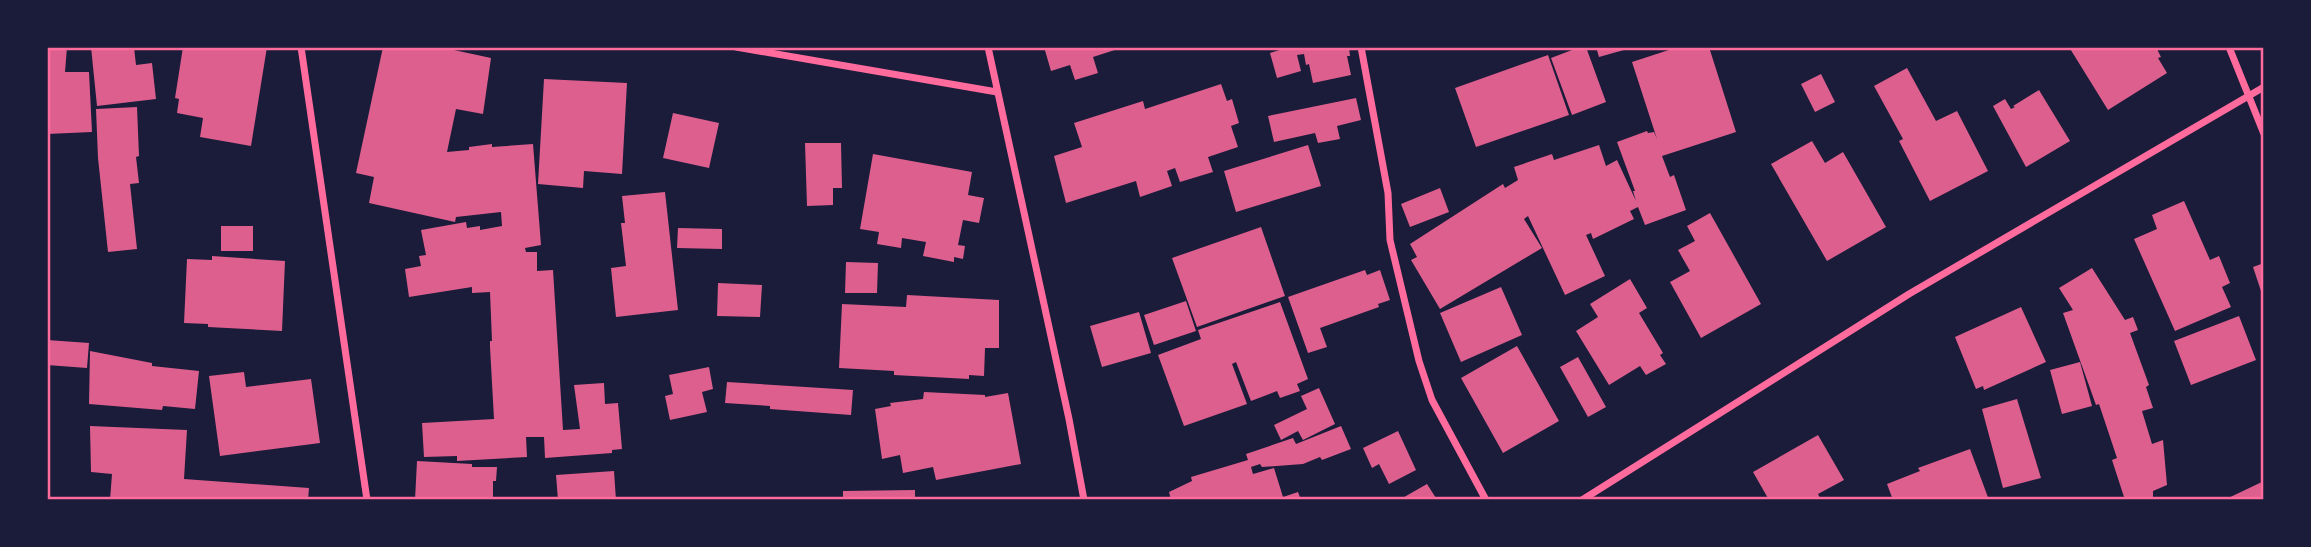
<svg xmlns="http://www.w3.org/2000/svg" width="2311" height="547" viewBox="0 0 2311 547" font-family="Merriweather,serif">
  <style>
    .building { fill: #dd5f8e }
    .lines { fill: none; stroke-linecap: round; stroke-linejoin: round }
    .minor { stroke: #ff6b9d; stroke-width: 7 }
    .neatline { fill: none; stroke: #ff6b9d; stroke-width: 2.5 }
  </style>
  <rect width="100%" height="100%" fill="#1b1b3a"/>
  <path class="building" d="M47,47H67L65,72H89L92,132L47,134Z
    M91,47H134L136,65L152,63L156,99L97,106Z
    M183,47H267L251,146L200,137L203,118L177,113L179,99L175,98Z
    M383,47H440L491,58L483,114L456,109L447,152L469,150V147L492,144V147L533,144L541,245L525,248L526,252H537V271L553,270L563,430L580,429L574,385L604,383L605,404L618,403L622,449L612,450V453L545,458L544,437H526L527,457L457,461V456L424,457L422,423L494,419L490,347V341H492L490,292L472,293V287L409,297L405,269L421,266L419,256L426,255L421,230L466,222L467,228L480,226V230L502,226L501,212L456,217L455,222L369,203L374,177L356,173Z
    M1044,47H1121V48L1093,57L1098,73L1075,80L1070,65L1051,71Z
    M1289,47H1349L1350,56H1347L1351,75L1313,83L1309,64L1306,65L1304,54L1297,55L1301,71L1277,78L1270,53Z
    M1580,47H1586L1606,102L1572,115L1551,58Z
    M1596,47H1631V48L1599,57Z
    M1678,47H1709L1736,132L1662,156L1670,177L1674,175L1686,210L1645,225L1638,207L1630,211L1634,219L1593,239L1591,233L1586,235L1605,276L1565,295L1528,216L1524,219L1542,248L1440,309L1411,260L1417,257L1410,244L1503,184L1505,188L1518,180L1514,167L1552,154L1554,160L1599,145L1606,166L1617,160L1636,201L1633,191H1635L1617,142L1647,131L1648,133L1654,132L1657,139L1632,62Z
    M2069,47H2156L2161,57L2158,58L2167,73L2108,110Z
    M1548,55L1569,115L1476,147L1455,88Z
    M1907,68L1936,121L1957,111L1988,171L1930,201L1899,141L1903,139L1874,86Z
    M1821,74L1835,102L1815,112L1801,84Z
    M544,79L627,83L622,174L584,171L583,188L538,184Z
    M1221,84L1227,101L1232,99L1239,123L1231,126L1238,147L1208,157L1213,172L1180,182L1175,168L1167,171L1172,186L1140,197L1136,181L1066,203L1054,156L1082,147L1074,123L1143,101L1145,109Z
    M2039,90L2070,141L2026,167L1993,106L2005,99L2011,109L2015,107L2013,106Z
    M1356,98L1361,120L1337,126L1340,139L1318,143L1315,133L1274,142L1268,116Z
    M137,107L139,156L136,157L139,183L130,184L137,249L108,252L98,158L96,109Z
    M673,113L719,123L709,168L663,158Z
    M1812,141L1825,163L1843,152L1886,227L1827,261L1771,164Z
    M805,143H841L842,188H833V205L807,206Z
    M1308,145L1321,186L1236,212L1224,171Z
    M873,154L972,172L968,195L984,198L979,223L963,220L958,245L965,246L963,259L954,257V262L923,256L926,242L902,238L901,248L877,244L879,232L860,229Z
    M1440,188L1449,212L1410,227L1401,204Z
    M665,192L678,310L616,317L611,268L626,266L621,223H625L622,196Z
    M2184,201L2210,260L2219,256L2230,283L2222,287L2231,307L2175,331L2134,239L2157,229L2152,215Z
    M1710,213L1761,304L1701,338L1670,282L1690,271L1678,250L1695,241L1687,226Z
    M221,226H253V251H221Z
    M1261,227L1285,296L1197,327L1172,258Z
    M678,228L722,229V249L677,248Z
    M212,256L285,261L282,331L208,327V324L184,323L187,259L212,260Z
    M846,262L878,263L877,293H845Z
    M2264,263V290L2261,291L2253,267Z
    M2092,268L2125,320L2133,317L2138,330L2130,333L2149,385L2146,387L2153,408L2142,411L2152,444L2163,440L2167,485L2153,491V500H2125L2112,460L2117,458L2099,404L2096,405L2063,313L2073,310L2059,288Z
    M1365,270L1367,275L1380,270L1390,300L1378,304L1379,307L1320,328L1327,347L1308,353L1288,297Z
    M1630,279L1647,308L1639,313L1663,353L1660,355L1666,364L1646,375L1640,366L1609,385L1576,331L1598,317L1590,304Z
    M718,283L762,285L760,317L717,316Z
    M1501,287L1522,335L1461,362L1440,313Z
    M907,295L999,300V348H985L984,376L969,375V379L894,375V371L839,368L842,304L906,307Z
    M1186,301L1196,331L1154,345L1144,315Z
    M1280,302L1308,379L1297,384L1300,391L1280,398L1277,391L1251,401L1236,362L1232,364L1247,404L1184,426L1158,355L1201,339L1198,330Z
    M2021,307L2046,362L1984,390L1983,386L1976,389L1955,337Z
    M1139,312L1151,353L1102,367L1090,326Z
    M2239,316L2256,360L2191,385L2174,341Z
    M47,340L89,343L87,368L47,365Z
    M1517,346L1559,421L1503,453L1461,378Z
    M90,351L152,363V366L199,371L195,409L163,406L162,410L89,404Z
    M1578,357L1606,407L1588,417L1560,367Z
    M2080,362L2092,406L2062,414L2050,370Z
    M709,367L713,389L702,392L707,412L670,420L665,396L673,394L669,375Z
    M244,372L246,387L311,379L320,443L220,456L209,376Z
    M727,382L853,390L851,415L770,409V406L725,403Z
    M1319,388L1335,424L1303,440L1298,431L1281,440L1274,425L1307,409L1301,396Z
    M924,392L985,395V397L1008,393L1021,464L936,480L933,467L903,473L900,455L882,459L875,409L891,406L890,403L923,399Z
    M2017,399L2041,478L2003,488L1982,409Z
    M90,426L187,430L184,479L309,488L308,500H110L112,474L91,472Z
    M1341,426L1351,449L1322,460L1320,457L1303,464L1262,467L1260,464L1251,467L1253,474L1274,468L1283,497L1298,492L1301,500H1171L1169,492L1192,481L1191,477L1248,460L1246,454L1293,438L1296,444Z
    M1398,431L1416,470L1389,484L1379,464L1372,468L1363,448Z
    M1818,435L1844,480L1818,494L1821,500H1769L1753,472Z
    M1970,449L1989,500H1893L1887,484L1920,471L1918,468Z
    M417,461L472,464V467H497L496,481H493V499L415,500Z
    M614,471L616,500H558L556,475Z
    M2264,481V500H2224Z
    M1427,484L1436,498L1439,497L1440,500H1399Z
    M915,490V500H843V491Z"/>
  <g class="lines">
    <path class="minor" d="M301,47L367,500
      M736,47L997,92
      M988,47L1069,419L1084,500
      M1361,47L1388,193L1390,240L1419,361L1432,400L1486,500
      M2229,47L2264,134
      M1582,500L1909,294L2264,87"/>
  </g>
  <rect width="2311" height="547" fill="none" stroke="#1b1b3a" stroke-width="98"/>
  <rect x="49" y="49" width="2213" height="449" class="neatline"/>
</svg>
